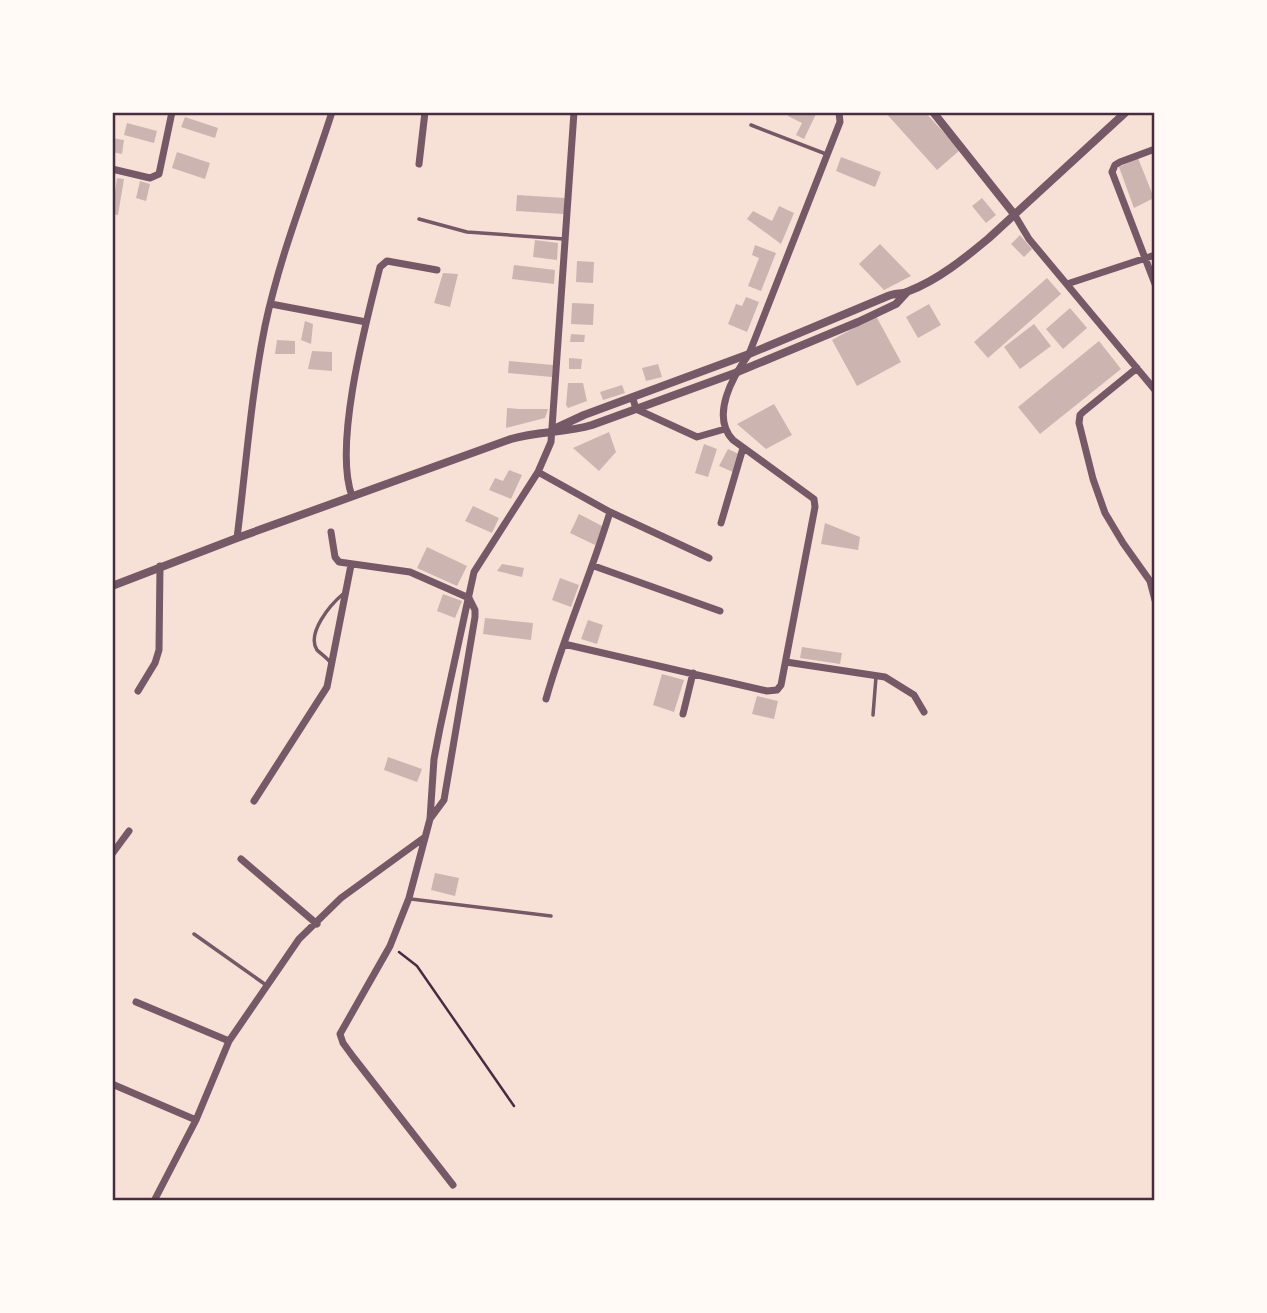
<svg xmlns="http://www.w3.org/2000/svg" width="1267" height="1313" viewBox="0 0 1267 1313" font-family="'Roboto Condensed',sans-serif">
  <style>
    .building { fill: #ccb4b1 }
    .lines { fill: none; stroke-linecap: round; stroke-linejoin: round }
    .path { stroke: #4a2c40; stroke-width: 2.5 }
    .service { stroke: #755966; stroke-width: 3.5 }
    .minor { stroke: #755966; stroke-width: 7 }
    .tertiary { stroke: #755966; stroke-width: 8 }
    .neatline { fill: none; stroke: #4a2c40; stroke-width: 2.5 }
  </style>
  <rect width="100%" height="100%" fill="#f7e1d7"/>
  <path class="building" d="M790,112H817L804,139L796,135L802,123L788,116Z
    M885,112H925L960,150L937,170Z
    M185,117L218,128L215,138L181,127Z
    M127,123L157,131L154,143L124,135Z
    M112,138L124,140L122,154L112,152Z
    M177,152L210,163L205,179L172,168Z
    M841,157L881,172L875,187L836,171Z
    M1138,158L1154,198L1134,208L1119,167Z
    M117,178L124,179L118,215L112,214Z
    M140,181L150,184L146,201L136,198Z
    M517,195L565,198L564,214L516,211Z
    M982,198L996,215L986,223L972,206Z
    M779,206L794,213L781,244L747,219L753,211L772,221Z
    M1020,235L1032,249L1024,257L1011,244Z
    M535,240L558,243L557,260L533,257Z
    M880,244L911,276L884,290L859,264Z
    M755,245L776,253L761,291L748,286L759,258L752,255Z
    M577,261L594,262L593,283L576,282Z
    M514,265L555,270L554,284L512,279Z
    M443,273L458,274L450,307L434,303Z
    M1047,278L1061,294L988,358L974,342Z
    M746,297L759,302L747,332L728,324L736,304L742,306Z
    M572,303L594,304L593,325L571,324Z
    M929,304L941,325L918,338L906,317Z
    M1070,308L1087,328L1063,349L1046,329Z
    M876,316L901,362L857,386L832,340Z
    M305,321L313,324L311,344L301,340Z
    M1034,324L1051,346L1020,369L1004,347Z
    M571,334L585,335L584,342H570Z
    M277,340L295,341V354H275Z
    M1099,341L1121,369L1040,434L1018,407Z
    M312,351L332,352V371L308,369Z
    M569,358L582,359L581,369H569Z
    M509,361L553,365L552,377L508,373Z
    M658,364L662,377L646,381L642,368Z
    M568,383H583L587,401L568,408L566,405Z
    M622,385L625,393L603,400L600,392Z
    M774,404L792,435L766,449L737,424Z
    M507,408L519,409H548L545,418L506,428Z
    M609,432L616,452L599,471L573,448Z
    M704,444L717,449L708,477L695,473Z
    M728,449L739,454L733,472L719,466Z
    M509,470L522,475L511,499L489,490L495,478L503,481Z
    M473,506L499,518L492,533L465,521Z
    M579,514L604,527L595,545L570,533Z
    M825,523L860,537L858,550L821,544Z
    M427,547L467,566L457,586L417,568Z
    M502,564L524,568L522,577L497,571Z
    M560,578L579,585L571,607L552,600Z
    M443,594L462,601L455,618L437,611Z
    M485,618L533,623L531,640L483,634Z
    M588,620L603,625L597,644L581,639Z
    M802,647L842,653L840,664L800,658Z
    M662,674L684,680L674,712L653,705Z
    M757,696L778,701L774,719L752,714Z
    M388,757L422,769L417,782L384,770Z
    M435,873L459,878L455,896L431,890Z"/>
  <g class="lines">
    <path class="path" d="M399,952L417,966L514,1106"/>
    <path class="service" d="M751,125L826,154
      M419,219L467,232L564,239
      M330,662C326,657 321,654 317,650C306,633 331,604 343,594
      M873,715L876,677
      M411,899L551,916
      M194,934L266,985"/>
    <path class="minor" d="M1155,149L1120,162L1115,165L1112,172L1155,284
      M419,164L425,112
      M112,169L150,178L159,174L172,112
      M1014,214L1029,239L1155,390
      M1067,284L1155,255
      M271,304L366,322
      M1137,368L1083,412L1080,415L1079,423L1093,479L1105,513L1123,543L1150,581L1155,600
      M633,399L636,409L697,437L725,429
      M538,472L610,512L709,558
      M352,496C333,445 366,322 380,267L387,261L437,270
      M721,523L743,448
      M331,532L335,557L339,562L410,572L469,598
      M237,538C246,467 251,395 265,326C281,251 309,184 332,112
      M594,566L720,611
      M564,644L767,691L777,690L781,685L815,507L814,499L733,440C710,416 733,376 749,354L840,122L839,112
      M786,662L885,677L914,695L924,712
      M138,691L155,663L159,650L160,566
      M546,699C564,635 591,575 610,512
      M683,714L693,673
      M254,801L327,687L351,565
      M430,819L444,800L475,617V610L469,598
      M112,854L129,831
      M241,859L317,924
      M136,1002L229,1041
      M112,1084L196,1120
      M453,1185L354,1058L343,1043L340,1034L390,946L409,898L430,819L434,759L440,728L474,572L538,472L551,442L574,112
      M154,1201L196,1120L229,1041L299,939L341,898L425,837"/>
    <path class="tertiary" d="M933,112L1014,214
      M556,428L584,415L749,354L888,296C895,293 903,294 909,291C938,280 965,258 989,238L1126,112
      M112,586L237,538L511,439C538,431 566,433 592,425L735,373L858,322L896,304L907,292"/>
  </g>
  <rect width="1267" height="1313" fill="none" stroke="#fffaf5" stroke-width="228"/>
  <rect x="114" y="114" width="1039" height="1085" class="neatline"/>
</svg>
